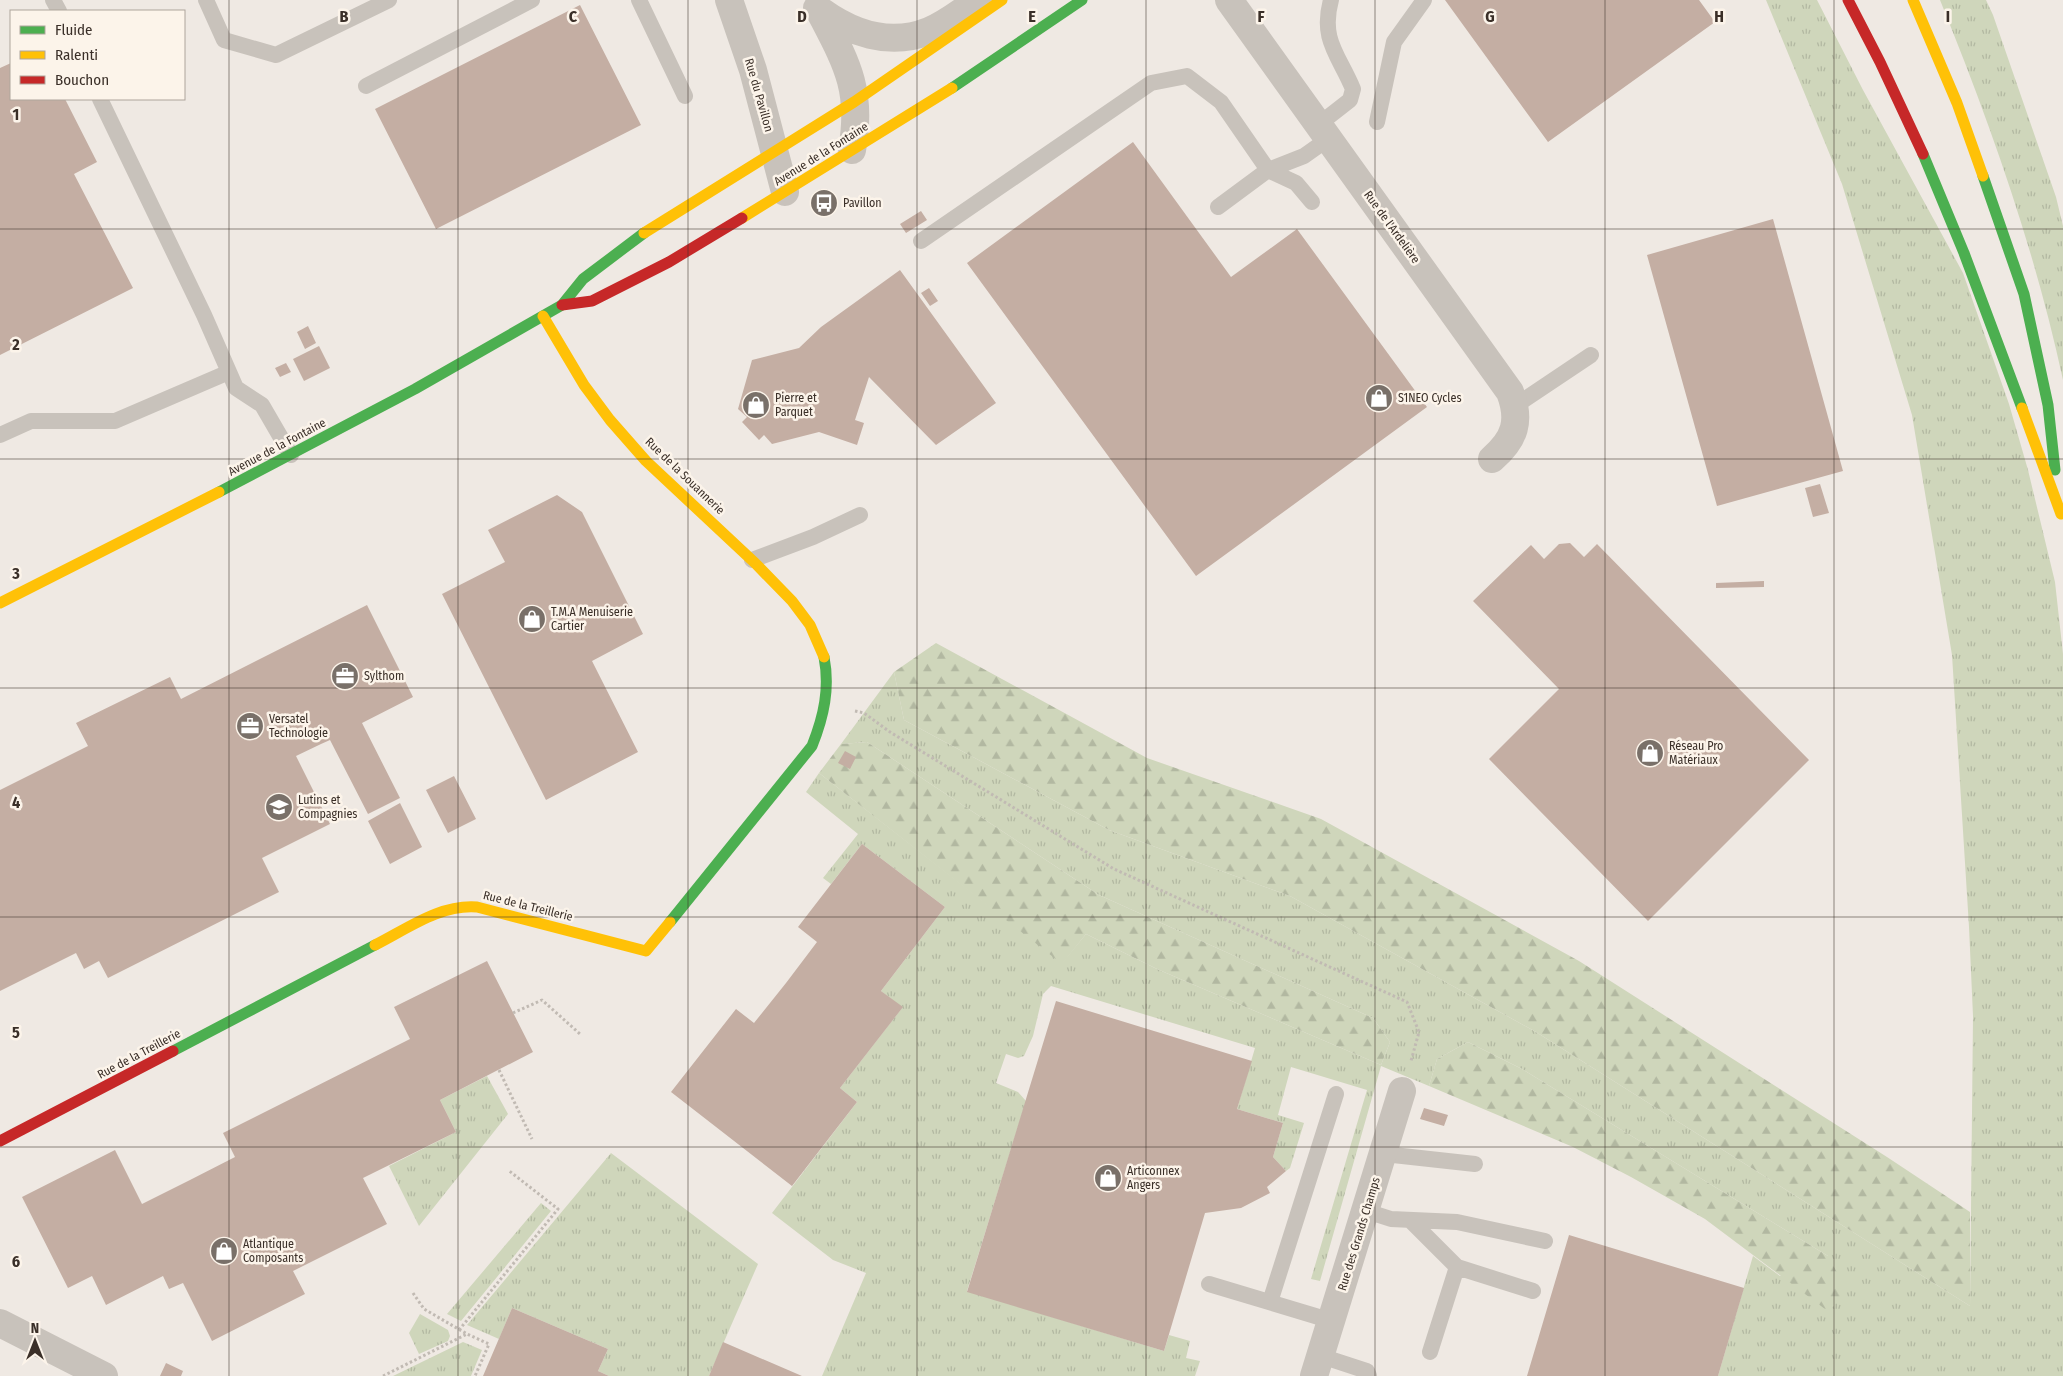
<svg xmlns="http://www.w3.org/2000/svg" width="2063" height="1376" viewBox="0 0 2063 1376" font-family="'Fira Sans Condensed',sans-serif">
  <style>
    .grass { fill: url(#grass-tufts) }
    .forest { fill: url(#forest-firs) }
    .building { fill: #c4aea3 }
    .lines { fill: none; stroke-linecap: round; stroke-linejoin: round }
    .path { stroke: #c1bab3; stroke-width: 3; stroke-dasharray: 2.5 2.5; stroke-linecap: butt }
    .lane { stroke: #c8c2bb; stroke-width: 16 }
    .street { stroke: #c8c2bb; stroke-width: 28 }
    .fast { stroke: #4caf50; stroke-width: 11 }
    .slow { stroke: #ffc107; stroke-width: 11 }
    .jam { stroke: #c62828; stroke-width: 11 }
    .grid { fill: none; stroke: #3a2f28; stroke-width: 1; stroke-opacity: 0.55 }
    .labels { text-anchor: middle; stroke-width: 5; stroke-linejoin: round; paint-order: stroke }
    .street-label { font-size: 12px; fill: #3a2f28; stroke: #fcf4ea }
    .poi-label { font-size: 12px; fill: #3a2f28; stroke: #fcf4ea; text-anchor: start }
    .grid-label { font-size: 16px; text-anchor: middle; font-weight: bold; fill: #3a2f28; stroke: #fcf4ea; stroke-width: 5; stroke-linejoin: round; paint-order: stroke }
  </style>
  <defs>
    <pattern id="grass-tufts" width="24" height="20" patternUnits="userSpaceOnUse" patternTransform="scale(1.25)"><rect width="24" height="20" fill="#cfd6bb"/><path d="M3 7l-1-3M5 7V3M7 7l1-3M15 17l-1-3M17 17v-4M19 17l1-3" fill="none" stroke="#b2b8a1"/></pattern>
    <pattern id="forest-firs" width="22" height="20" patternUnits="userSpaceOnUse" patternTransform="scale(1.25)"><rect width="22" height="20" fill="#cfd6bb"/><path d="M5 1l3.5 6h-7zM16 11l3.5 6h-7z" fill="#b2b8a1"/></pattern>
  </defs>
  <rect width="100%" height="100%" fill="#efe9e3"/>
  <path class="grass" d="M1766,0H1817L1863,90L1963,273L2009,404L2028,470L2055,582L2063,654V1376H1718L1753,1256L1780,1276L1828,1256L1522,1069L1468,1042L1437,1059L1429,1086L1381,1066L1320,1281L1311,1279L1367,1090L1291,1067L1278,1115L1304,1123L1290,1168L1286,1171L1273,1157L1283,1123L1237,1109L1255,1048L1051,986L1043,994L1033,1036L1024,1056L1018,1058L1006,1054L996,1083L1018,1092L1026,1101L967,1291L1164,1351L1169,1335L1190,1341L1186,1358L1200,1361L1195,1376H822L866,1273L833,1260L772,1213L857,1102L840,1088L902,1008L881,991L945,907L862,844L831,884L823,878L858,834L806,792L819,773L1062,963L1086,934L1157,969L1381,1065L1390,1042L1373,1018L1099,895L867,742L841,744L894,672L904,720L1109,830L1290,896L1536,1032L1970,1306L1973,1016L1969,927L1952,655L1912,415L1842,184Z
    M1940,0H1986L1993,15L2056,197L2063,226V380C2035,250 1990,123 1940,0Z
    M487,1076L508,1114L419,1226L389,1166L456,1132L440,1100Z
    M611,1153L758,1264L709,1376H609L598,1371L608,1349L512,1308L499,1339L467,1325Z
    M541,1203L551,1211L461,1321L447,1314Z
    M420,1314L448,1330L450,1336L448,1341L419,1354L409,1333Z
    M463,1342L482,1350L471,1376H393Z"/>
  <path class="forest" d="M936,643L1147,758L1321,819L1579,961L1887,1157L1970,1212V1306L1536,1032L1290,896L1109,830L904,720L894,672Z
    M867,742L1099,895L1373,1018L1390,1042L1381,1065L1157,969L1086,934L1062,964L819,773L841,744Z
    M1468,1042L1522,1069L1828,1256L1846,1289L1829,1312L1705,1219L1631,1177L1573,1147L1429,1086L1437,1059Z"/>
  <path class="building" d="M1445,0H1699L1715,22L1548,142Z
    M580,5L641,125L436,229L375,109Z
    M11,63V99H65L97,162L74,174L133,288L0,355V68Z
    M1133,142L1231,277L1297,229L1427,407L1196,576L967,263Z
    M830,196L834,202L819,211L815,205Z
    M921,211L927,220L906,233L900,224Z
    M1773,219L1843,471L1717,506L1647,255Z
    M900,270L996,403L936,445L869,377L855,420L864,423L857,445L819,432L772,444L764,435L759,440L742,422L747,417L738,409L752,360L799,348L821,327Z
    M929,288L938,301L930,306L921,293Z
    M308,326L316,343L305,349L297,332Z
    M319,346L330,368L304,381L293,359Z
    M286,363L291,372L280,377L275,368Z
    M1820,484L1829,513L1813,517L1805,488Z
    M557,495L582,512L643,634L592,661L638,752L546,800L442,594L505,562L488,530Z
    M1570,543L1584,557L1597,544L1809,760L1648,921L1489,759L1559,689L1473,601L1531,545L1544,559L1559,544Z
    M1764,581V587L1716,588V583Z
    M367,605L413,697L362,723L400,798L368,814L330,740L321,744L296,756L330,824L262,858L279,892L108,978L99,961L84,969L76,953L0,991V790L88,746L76,723L170,677L181,699Z
    M845,751L856,757L850,769L838,763Z
    M454,776L476,819L448,833L426,790Z
    M400,803L422,847L390,864L368,821Z
    M862,844L945,907L881,991L903,1007L840,1088L857,1102L792,1186L671,1092L736,1009L754,1023L786,983L817,942L798,927Z
    M487,961L533,1052L440,1100L456,1132L363,1178L387,1224L293,1271L305,1294L212,1341L183,1283L169,1289L163,1276L106,1305L92,1276L68,1288L22,1197L115,1150L142,1204L190,1180L235,1157L223,1133L410,1039L394,1007Z
    M1056,1001L1252,1061L1237,1109L1283,1123L1273,1157L1286,1171L1267,1187L1270,1193L1241,1208L1205,1213L1164,1351L967,1292Z
    M1424,1108L1448,1115L1444,1126L1420,1119Z
    M1569,1235L1744,1288L1718,1376H1527Z
    M512,1308L608,1349L598,1371L609,1376H483Z
    M723,1342L802,1376H709Z
    M166,1363L183,1371L181,1376H160Z"/>
  <g class="lines">
    <path class="path" d="M855,711L864,713L890,732L1114,869L1407,1002L1419,1032L1411,1061
      M513,1013L542,1000L580,1034
      M499,1070L532,1139
      M413,1293L424,1309L467,1334L489,1344L475,1376
      M459,1330L558,1209L508,1170
      M383,1376L467,1334"/>
    <path class="lane" d="M53,0L59,11
      M206,0L224,40L276,55L389,0
      M639,0L685,96
      M366,86L532,0
      M100,99L204,315L236,388L262,405L291,455
      M1377,122L1394,42L1424,0
      M1318,125L1350,100L1353,89C1339,55 1320,40 1331,0
      M1218,207L1268,170L1304,156L1328,139
      M921,241L1151,83L1187,76L1221,102L1268,170L1296,183L1312,202
      M1515,406L1591,355
      M0,435L31,421H115L229,372
      M752,560L813,537L860,515
      M1384,1154L1475,1164
      M1366,1211L1391,1219L1457,1222L1545,1241
      M1410,1220L1457,1267L1430,1352
      M1457,1267L1533,1291
      M1209,1284L1332,1321
      M1270,1302L1336,1094
      M1321,1356L1367,1371L1369,1376"/>
    <path class="street" d="M729,0L753,70L785,192
      M1229,0L1510,392C1521,421 1515,439 1492,459
      M817,8C850,33 889,47 929,31C946,24 963,11 978,0
      M819,10C846,62 863,89 852,150
      M0,1323L104,1376
      M1314,1376L1402,1091"/>
    <path class="fast" d="M952,88L1082,0
      M1923,154L1964,253L2022,408
      M1983,176L2024,294L2048,405L2055,470
      M219,492L415,389L562,305L583,279L644,233
      M670,922L812,746C824,716 830,688 824,657
      M173,1051L375,945"/>
    <path class="slow" d="M1913,0L1957,103L1983,176
      M742,218L952,88
      M644,233L854,102L1002,0
      M543,316L584,385L610,420L646,461L755,563L792,601L810,625L824,657
      M2022,408L2061,514
      M0,603L219,492
      M375,945C407,929 440,904 477,907L646,951L670,922"/>
    <path class="jam" d="M1848,0L1880,62L1923,154
      M562,305L592,301L669,262L742,218
      M0,1141L173,1051"/>
  </g>
  <path class="grid" d="M229,0V1376M458,0V1376M688,0V1376M917,0V1376M1146,0V1376M1375,0V1376M1605,0V1376M1834,0V1376M0,229H2063M0,459H2063M0,688H2063M0,917H2063M0,1147H2063"/>
  <defs>
    <g id="bus-disc" transform="scale(1.4375)"><circle r="9.5" fill="#797069" stroke="#fcf4ea"/><path d="M-5-6H5V4H4V6H2V4H-2V6H-4V4H-5ZM-3.5-4V0h7V-4ZM-3.5 1.2v1.5H-2V1.2ZM2 1.2v1.5H3.5V1.2Z" fill="#fff"/></g>
    <g id="shop-disc" transform="scale(1.4375)"><circle r="9.5" fill="#797069" stroke="#fcf4ea"/><path d="M-5-2.5h2.3a2.7 3.5 0 0 1 5.4 0H5L5.5 6h-11ZM-1.5-2.5h3a1.5 2.3 0 0 0-3 0Z" fill="#fff"/></g>
    <g id="office-disc" transform="scale(1.4375)"><circle r="9.5" fill="#797069" stroke="#fcf4ea"/><path d="M-6-3h4V-5.5h4V-3h4V5H-6ZM-1-4.5V-3h2v-1.5ZM-6 0V1H6V0Z" fill="#fff"/></g>
    <g id="school-disc" transform="scale(1.4375)"><circle r="9.5" fill="#797069" stroke="#fcf4ea"/><path d="M0-5L7-2L0 1L-7-2ZM-4 1L0 2.5L4 1V4Q0 6-4 4Z" fill="#fff"/></g>
  </defs>
  <g fill-rule="evenodd">
    <use href="#bus-disc" x="824" y="203"/>
    <use href="#shop-disc" x="1379" y="398"/>
    <use href="#shop-disc" x="756" y="405"/>
    <use href="#shop-disc" x="532" y="619"/>
    <use href="#office-disc" x="345" y="676"/>
    <use href="#office-disc" x="250" y="726"/>
    <use href="#shop-disc" x="1650" y="753"/>
    <use href="#school-disc" x="279" y="807"/>
    <use href="#shop-disc" x="1108" y="1178"/>
    <use href="#shop-disc" x="224" y="1251"/>
  </g>
  <g class="labels">
    <g class="street-label">
      <text transform="translate(759 95) rotate(74)" y="4">Rue du Pavillon</text>
      <text transform="translate(821 154) rotate(-32)" y="4">Avenue de la Fontaine</text>
      <text transform="translate(1392 227) rotate(54)" y="4">Rue de l'Ardelière</text>
      <text transform="translate(277 447) rotate(-28)" y="4">Avenue de la Fontaine</text>
      <text transform="translate(685 476) rotate(44)" y="4">Rue de la Souannerie</text>
      <text transform="translate(528 906) rotate(14)" y="4">Rue de la Treillerie</text>
      <text transform="translate(139 1054) rotate(-28)" y="4">Rue de la Treillerie</text>
      <text transform="translate(1359 1234) rotate(-73)" y="4">Rue des Grands Champs</text>
    </g>
    <g class="poi-label">
      <text x="843" y="207">Pavillon</text>
      <text x="775" y="402">Pierre et<tspan x="775" dy="14">Parquet</tspan></text>
      <text x="1398" y="402">S1NEO Cycles</text>
      <text x="551" y="616">T.M.A Menuiserie<tspan x="551" dy="14">Cartier</tspan></text>
      <text x="364" y="680">Sylthom</text>
      <text x="269" y="723">Versatel<tspan x="269" dy="14">Technologie</tspan></text>
      <text x="1669" y="750">Réseau Pro<tspan x="1669" dy="14">Matériaux</tspan></text>
      <text x="298" y="804">Lutins et<tspan x="298" dy="14">Compagnies</tspan></text>
      <text x="1127" y="1175">Articonnex<tspan x="1127" dy="14">Angers</tspan></text>
      <text x="243" y="1248">Atlantique<tspan x="243" dy="14">Composants</tspan></text>
    </g>
  </g>
  <g class="grid-label">
    <text x="344" y="22">B</text>
    <text x="573" y="22">C</text>
    <text x="802" y="22">D</text>
    <text x="1032" y="22">E</text>
    <text x="1261" y="22">F</text>
    <text x="1490" y="22">G</text>
    <text x="1719" y="22">H</text>
    <text x="1948" y="22">I</text>
    <text x="16" y="120">1</text>
    <text x="16" y="350">2</text>
    <text x="16" y="579">3</text>
    <text x="16" y="808">4</text>
    <text x="16" y="1038">5</text>
    <text x="16" y="1267">6</text>
  </g>
  <rect x="10" y="10" width="175" height="90" fill="#fcf4ea" stroke="#aea59c"/>
  <rect x="20" y="26" width="25" height="8" fill="#4caf50" stroke="#aea59c"/>
  <text x="55" y="35" font-size="15" fill="#3a2f28">Fluide</text>
  <rect x="20" y="51" width="25" height="8" fill="#ffc107" stroke="#aea59c"/>
  <text x="55" y="60" font-size="15" fill="#3a2f28">Ralenti</text>
  <rect x="20" y="76" width="25" height="8" fill="#c62828" stroke="#aea59c"/>
  <text x="55" y="85" font-size="15" fill="#3a2f28">Bouchon</text>
  <g transform="translate(35 1341)" stroke="#fcf4ea" stroke-width="4" paint-order="stroke">
  <path d="M0-4L9 19L0 12L-9 19Z" fill="#3a2f28"/>
  <text y="-8" font-size="14" font-weight="bold" text-anchor="middle" fill="#3a2f28">N</text>
  </g>
</svg>
